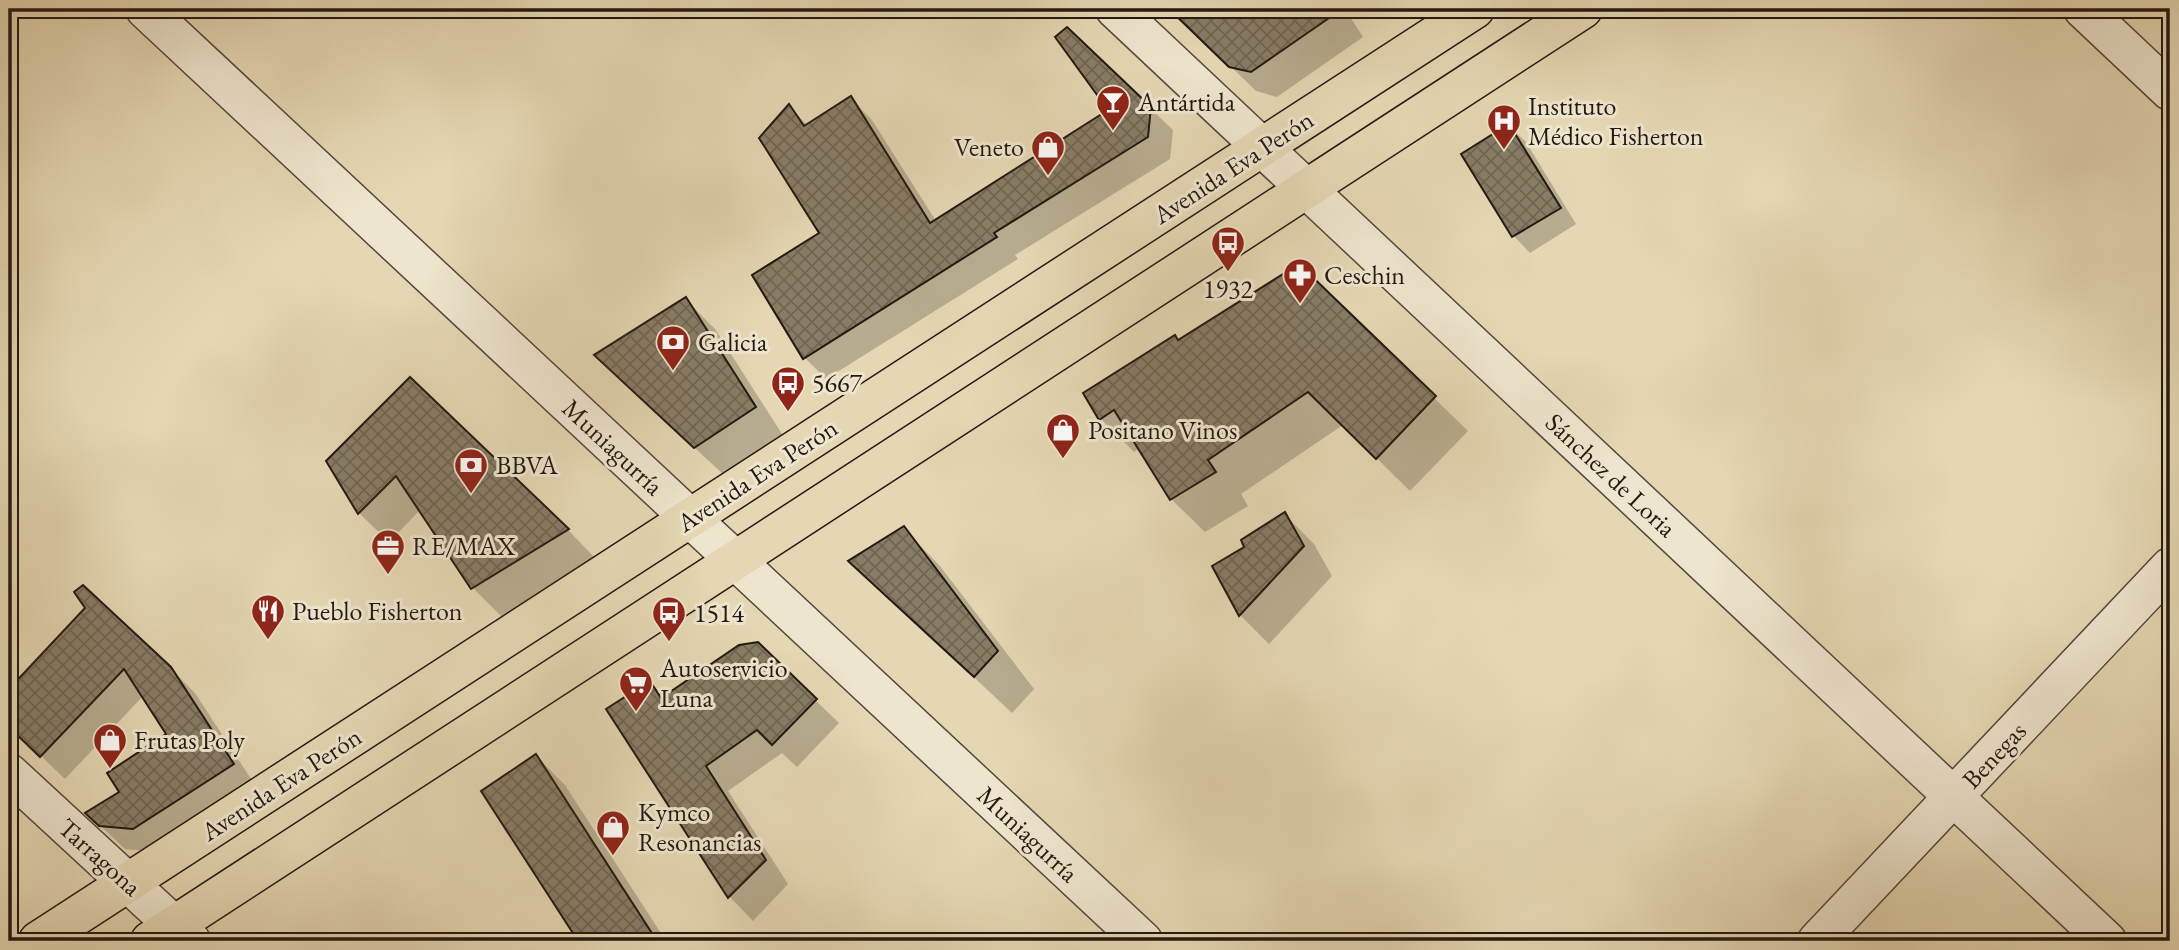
<svg xmlns="http://www.w3.org/2000/svg" width="2179" height="950" viewBox="0 0 2179 950" font-family="'EB Garamond',serif">
  <style>
    .shadow { fill: #0003 }
    .building { fill: url(#building-cross-hatch); stroke: #231911; stroke-width: 2 }
    .lines { fill: none; stroke-linecap: round; stroke-linejoin: round }
    .minor-casing { stroke: #54483a; stroke-width: 41 }
    .major-casing { stroke: #231911; stroke-width: 41 }
    .minor { stroke: #eee5ce; stroke-width: 38 }
    .major { stroke: #e5d7b3; stroke-width: 38 }
    .labels { text-anchor: middle; stroke-width: 6; stroke-linejoin: round; paint-order: stroke }
    .poi-label { font-size: 26px; fill: #231911; stroke: #eee5ce; text-anchor: start }
    .street-label { font-size: 26px; fill: #231911; stroke: #eee5ce }
  </style>
  <defs>
    <pattern id="building-cross-hatch" width="8" height="8" patternUnits="userSpaceOnUse" patternTransform="scale(1.75)"><rect width="8" height="8" fill="#887c65"/><path d="M0 0l8 8M0 8l8-8" fill="none" stroke="#6f6552"/></pattern>
  </defs>
  <rect width="100%" height="100%" fill="#e5d7b3"/>
  <filter id="stains"><feTurbulence type="fractalNoise" baseFrequency=".00286" numOctaves="4"/><feColorMatrix values="0 0 0 0 .2 0 0 0 0 .09 0 0 0 0 .02 0 0 0 .5 -.17"/></filter>
  <radialGradient id="worn" r=".72"><stop offset=".6" stop-color="#630" stop-opacity="0"/><stop offset="1" stop-color="#630" stop-opacity=".3"/></radialGradient>
  <path class="shadow" d="M1171,9H1345L1363,37L1277,97L1256,91Z
    M850,98L872,120L936,221L1150,108L1173,130L1170,159L1015,255L1018,259L826,379L804,357L822,234L789,106L808,126Z
    M1509,126L1526,142L1576,224L1530,253L1514,236L1463,154Z
    M686,300L715,329L784,437L725,476L626,384Z
    M1179,341L1434,398L1468,431L1410,491L1343,425L1241,494L1248,506L1205,532L1171,499L1140,448L1134,452L1101,419Z
    M410,379L568,530L596,559L502,617L472,587L420,510L389,542L359,513L328,462Z
    M1285,515L1314,544L1332,576L1269,644L1240,615L1214,566L1246,548Z
    M903,528L940,566L1034,689L1012,713L850,561Z
    M87,609L170,668L195,693L257,788L158,852L125,849L88,814L121,792L168,735L143,696L65,779L9,725V692Z
    M757,644L839,723L797,767L782,753L728,791L788,884L753,921L730,897L608,709L650,683L665,698Z
    M536,756L565,785L666,941H580L483,791Z"/>
  <path class="building" d="M1169,9H1342L1251,72L1229,67Z
    M1067,27L1151,107L1148,137L994,233L997,237L803,359L752,275L819,233L759,138L789,104L804,126L851,96L930,223L1108,110L1055,37Z
    M1509,124L1561,208L1512,237L1461,154Z
    M1299,264L1436,396L1376,459L1308,392L1208,460L1216,472L1170,500L1114,410L1099,420L1083,393L1175,335L1178,340Z
    M686,297L756,407L694,448L594,355Z
    M410,377L569,529L471,589L396,476L358,514L326,461Z
    M1285,512L1304,546L1239,616L1212,566L1244,547L1241,540Z
    M904,526L998,651L974,677L848,561Z
    M83,585L171,667L234,764L133,829L99,826L85,813L119,792L107,773L166,734L124,669L40,757L9,727V689L85,608L74,592Z
    M758,642L817,699L772,745L757,730L706,766L766,860L728,898L606,709L650,681L661,698L739,645Z
    M536,754L657,941H578L481,791Z"/>
  <g class="lines">
    <g class="minor-casing">
      <path id="minor" d="M145,9L1143,941
        M1115,9L2107,941
        M2083,9L2170,91
        M9,773L191,941
        M1817,941L2170,567"/>
    </g>
    <g class="major-casing">
      <path id="major" d="M38,941L1475,9
        M150,941L1583,9"/>
    </g>
    <use href="#minor" class="minor"/>
    <use href="#major" class="major"/>
  </g>
  <defs>
    <g id="bar-pin" transform="scale(1.75)"><path d="M0 17L-7.5 6A9.5 9.5 0 1 1 7.5 6Z" fill="#8f2418" stroke="#eee5ce"/><path d="M-6-5H6L.8 .8V4.5H3.5V6h-7V4.5H-.8V.8Z" fill="#fff"/></g>
    <g id="hospital-pin" transform="scale(1.75)"><path d="M0 17L-7.5 6A9.5 9.5 0 1 1 7.5 6Z" fill="#8f2418" stroke="#eee5ce"/><path d="M-5-5h3v3.5h4V-5h3V5h-3V1.5h-4V5h-3Z" fill="#fff"/></g>
    <g id="shop-pin" transform="scale(1.75)"><path d="M0 17L-7.5 6A9.5 9.5 0 1 1 7.5 6Z" fill="#8f2418" stroke="#eee5ce"/><path d="M-5-2.5h2.3a2.7 3.5 0 0 1 5.4 0H5L5.5 6h-11ZM-1.5-2.5h3a1.5 2.3 0 0 0-3 0Z" fill="#fff"/></g>
    <g id="bus-pin" transform="scale(1.75)"><path d="M0 17L-7.5 6A9.5 9.5 0 1 1 7.5 6Z" fill="#8f2418" stroke="#eee5ce"/><path d="M-5-6H5V4H4V6H2V4H-2V6H-4V4H-5ZM-3.5-4V0h7V-4ZM-3.5 1.2v1.5H-2V1.2ZM2 1.2v1.5H3.5V1.2Z" fill="#fff"/></g>
    <g id="pharmacy-pin" transform="scale(1.75)"><path d="M0 17L-7.5 6A9.5 9.5 0 1 1 7.5 6Z" fill="#8f2418" stroke="#eee5ce"/><path d="M-2-6h4v4h4v4h-4v4h-4v-4h-4v-4h4Z" fill="#fff"/></g>
    <g id="bank-pin" transform="scale(1.75)"><path d="M0 17L-7.5 6A9.5 9.5 0 1 1 7.5 6Z" fill="#8f2418" stroke="#eee5ce"/><path d="M-6-4H6V4H-6ZM0-2.3a2.3 2.3 0 1 0 0 4.6a2.3 2.3 0 1 0 0-4.6Z" fill="#fff"/></g>
    <g id="office-pin" transform="scale(1.75)"><path d="M0 17L-7.5 6A9.5 9.5 0 1 1 7.5 6Z" fill="#8f2418" stroke="#eee5ce"/><path d="M-6-3h4V-5.5h4V-3h4V5H-6ZM-1-4.5V-3h2v-1.5ZM-6 0V1H6V0Z" fill="#fff"/></g>
    <g id="restaurant-pin" transform="scale(1.75)"><path d="M0 17L-7.5 6A9.5 9.5 0 1 1 7.5 6Z" fill="#8f2418" stroke="#eee5ce"/><path d="M-5-6h1v4h1v-4h1v4h1v-4h1v5L-1.5 .5V6h-2V.5L-5-1ZM5-6V6H3V1.5H1.5Q1.5-4 5-6Z" fill="#fff"/></g>
    <g id="supermarket-pin" transform="scale(1.75)"><path d="M0 17L-7.5 6A9.5 9.5 0 1 1 7.5 6Z" fill="#8f2418" stroke="#eee5ce"/><path d="M-6-5.5h2.5l.6 2H6L4.5 2H-2.5L-4.4-4H-6ZM-1.5 3.2a1.3 1.3 0 1 0 .1 0ZM3 3.2a1.3 1.3 0 1 0 .1 0Z" fill="#fff"/></g>
  </defs>
  <g fill-rule="evenodd">
    <use href="#bar-pin" x="1113" y="102"/>
    <use href="#hospital-pin" x="1504" y="121"/>
    <use href="#shop-pin" x="1048" y="147"/>
    <use href="#bus-pin" x="1228" y="243"/>
    <use href="#pharmacy-pin" x="1300" y="275"/>
    <use href="#bank-pin" x="673" y="342"/>
    <use href="#bus-pin" x="788" y="383"/>
    <use href="#shop-pin" x="1063" y="430"/>
    <use href="#bank-pin" x="471" y="465"/>
    <use href="#office-pin" x="388" y="546"/>
    <use href="#restaurant-pin" x="268" y="611"/>
    <use href="#bus-pin" x="669" y="613"/>
    <use href="#supermarket-pin" x="636" y="683"/>
    <use href="#shop-pin" x="110" y="740"/>
    <use href="#shop-pin" x="613" y="827"/>
  </g>
  <g class="labels">
    <g class="poi-label">
      <text x="1138" y="111">Antártida</text>
      <text x="1528" y="115">Instituto<tspan x="1528" dy="30">Médico Fisherton</tspan></text>
      <text x="1024" y="156" text-anchor="end">Veneto</text>
      <text x="1324" y="284">Ceschin</text>
      <text x="1228" y="298" text-anchor="middle">1932</text>
      <text x="698" y="351">Galicia</text>
      <text x="812" y="392">5667</text>
      <text x="1088" y="439">Positano Vinos</text>
      <text x="496" y="474">BBVA</text>
      <text x="412" y="555">RE/MAX</text>
      <text x="292" y="620">Pueblo Fisherton</text>
      <text x="694" y="622">1514</text>
      <text x="660" y="677">Autoservicio<tspan x="660" dy="30">Luna</tspan></text>
      <text x="134" y="749">Frutas Poly</text>
      <text x="638" y="821">Kymco<tspan x="638" dy="30">Resonancias</tspan></text>
    </g>
    <g class="street-label">
      <text transform="translate(1233 167) rotate(-33)" y="9">Avenida Eva Perón</text>
      <text transform="translate(613 447) rotate(43)" y="9">Muniagurría</text>
      <text transform="translate(757 475) rotate(-33)" y="9">Avenida Eva Perón</text>
      <text transform="translate(1611 475) rotate(43)" y="9">Sánchez de Loria</text>
      <text transform="translate(1994 755) rotate(-47)" y="9">Benegas</text>
      <text transform="translate(281 784) rotate(-33)" y="9">Avenida Eva Perón</text>
      <text transform="translate(1028 834) rotate(43)" y="9">Muniagurría</text>
      <text transform="translate(100 857) rotate(42)" y="9">Tarragona</text>
    </g>
  </g>
  <rect width="2179" height="950" fill="none" stroke="#e5d7b3" stroke-width="35"/>
  <rect x="10" y="10" width="2158" height="929" fill="none" stroke="#231911" stroke-width="3.5"/>
  <rect x="18" y="18" width="2144" height="915" fill="none" stroke="#231911" stroke-width="2"/>
  <rect width="100%" height="100%" filter="url(#stains)"/>
  <rect width="100%" height="100%" fill="url(#worn)"/>
</svg>
